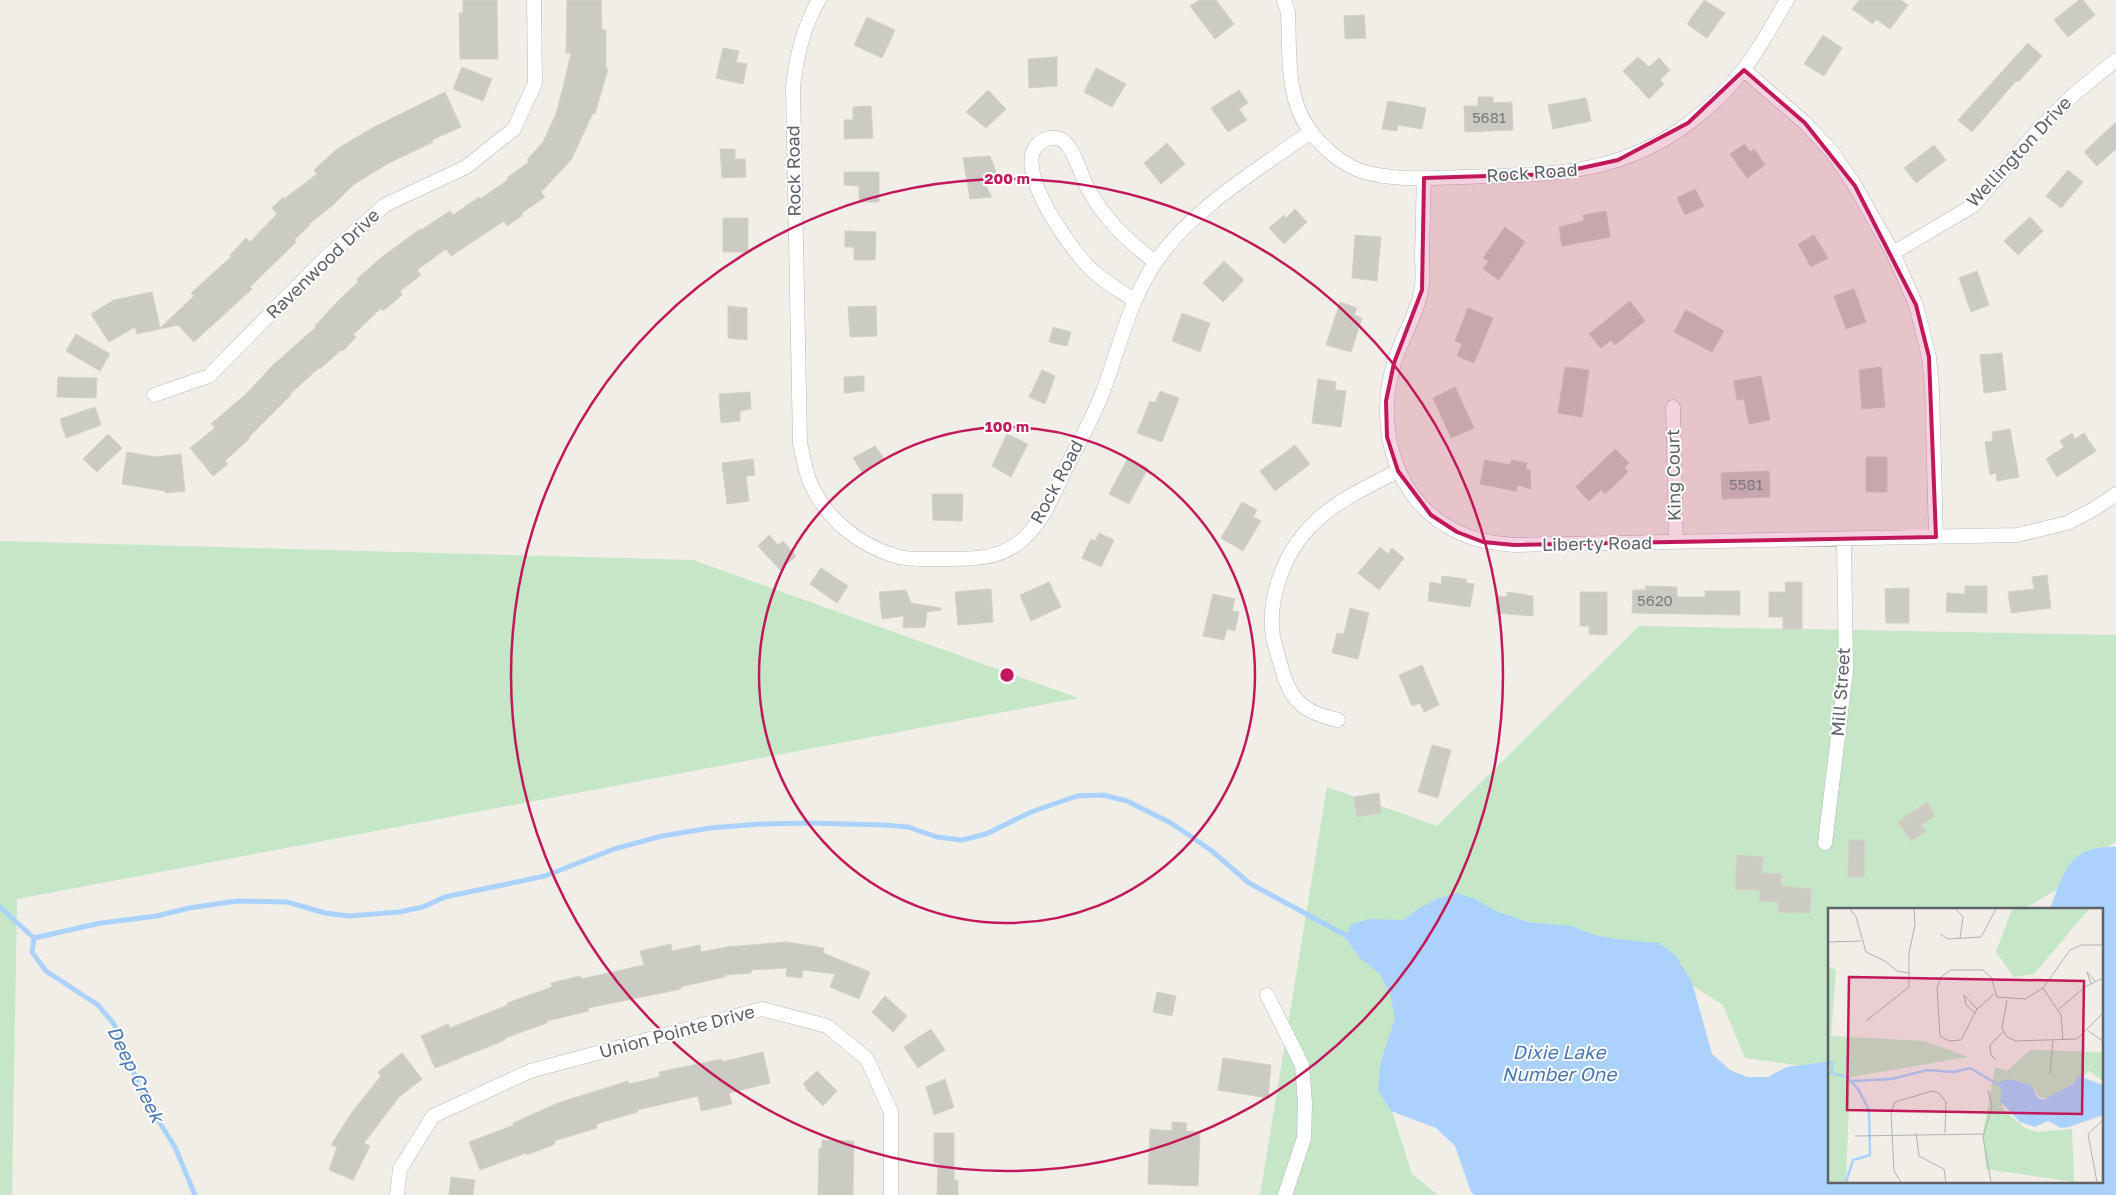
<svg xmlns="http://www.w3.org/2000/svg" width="2116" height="1195" viewBox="0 0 2116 1195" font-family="'Golos Text',sans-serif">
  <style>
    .green { fill: #c5e6c7 }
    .water { fill: #abd2fc }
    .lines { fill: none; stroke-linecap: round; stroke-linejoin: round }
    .stream { stroke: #abd2fc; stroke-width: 5 }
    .building { fill: #cbcac3; stroke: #d4d1c5 }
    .street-casing { stroke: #b7b8bd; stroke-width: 15 }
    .street { stroke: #fff; stroke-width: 14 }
    .marked { fill: #c2185b; fill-opacity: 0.2; stroke: #c2185b; stroke-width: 4; stroke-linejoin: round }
    .ring { fill: none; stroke: #c2185b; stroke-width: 2.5 }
    .labels { text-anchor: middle; stroke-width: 4; stroke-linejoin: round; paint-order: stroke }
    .number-label { font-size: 15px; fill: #797b7d }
    .street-label { font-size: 18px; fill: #5e6166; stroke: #fff }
    .water-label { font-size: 19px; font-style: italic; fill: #4a77b7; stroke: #fff }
    .inset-river { fill: none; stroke: #abd2fc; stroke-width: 2.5 }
    .inset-road { fill: none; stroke: #b2b2af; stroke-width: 1 }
    .view { fill: #c2185b; fill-opacity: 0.15; stroke: #c2185b; stroke-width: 2.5 }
    .inset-edge { fill: none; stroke: #5e6166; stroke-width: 2.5 }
    .centre { fill: #c2185b; stroke: #fff; stroke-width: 2.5 }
    .ring-label { font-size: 15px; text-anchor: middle; font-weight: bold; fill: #c2185b; stroke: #fff; stroke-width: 4; stroke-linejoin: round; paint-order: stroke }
  </style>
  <rect width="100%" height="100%" fill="#f0eee7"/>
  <path class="green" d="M0,541L693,560L1078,698L17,899L12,1195H0Z
    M1639,626L2116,635V841L2057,889L2024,909H1830V1063L1810,1067L1745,1058L1723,1005L1657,963L1388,1099L1412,1174L1438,1195H1260L1327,787L1437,826Z"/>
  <path class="water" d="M2116,847V1195H1475L1471,1192L1455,1146L1436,1128L1391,1111L1378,1090L1380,1065L1395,1018L1390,994L1379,973L1360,958L1346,939L1350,925L1368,919L1404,920L1418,909L1439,898L1457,893L1475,899L1496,911L1528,922L1571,926L1595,935L1616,939L1659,943L1675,955L1692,982L1712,1054L1730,1070L1747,1077H1768L1786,1067L1825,1062L1830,1060V1181H2102V909H2050C2064,872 2068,845 2116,847Z"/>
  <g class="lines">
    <path class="stream" d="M0,907L34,938L32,952L46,971L98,1005L114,1024L144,1098L175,1147L195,1195
      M34,938L101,923L157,916L189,908L237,901L287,902L325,913L349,916L399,912L423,907L445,897L545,876L614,849L662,836L710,828L760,824L810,823L884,825L908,827L937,837L962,840L986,834L1031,812L1077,796L1103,795L1127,801L1171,823L1212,851L1249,883L1347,936"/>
  </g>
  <path class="building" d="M463,0H497L498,59H460L459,13H463Z
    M567,0H601L602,30H606V69H608L595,114L593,113L571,160L541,192L545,197L522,213L523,215L507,226L504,221L451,256L446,249L417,270L421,275L400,291L402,295L383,311L381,308L353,335L356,337L343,351L341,350L320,369L319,368L290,394L291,395L249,437L250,438L225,461L228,464L213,476L190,448L215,428L211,424L246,394L273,365L316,327L315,326L337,302L358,282L357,279L382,257L420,229L421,230L450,211L453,215L479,197L480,199L508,180L507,178L529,162L527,160L543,142L556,114L563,87L571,53H566Z
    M1199,0H1216L1234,24L1215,39L1190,6Z
    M1704,0L1725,13L1707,38L1687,24Z
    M1859,0H1901L1908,5L1890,29L1876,19L1873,24L1852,9Z
    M2079,0H2083L2095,15L2068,37L2054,20Z
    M1364,15L1366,38L1345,39L1344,16Z
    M867,17L895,30L882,58L854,45Z
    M1823,35L1842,48L1824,76L1804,64Z
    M2028,43L2042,56L2018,82L2016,81L1972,132L1958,120Z
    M723,48L739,51L736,62L747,64L743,84L716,78Z
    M1057,57V86L1029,88L1028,59Z
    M1638,57L1649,67L1659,58L1670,70L1660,80L1664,84L1649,99L1623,71Z
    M462,67L492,79L483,101L453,89Z
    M1096,68L1126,84L1112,107L1084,92Z
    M988,90L1006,109L986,128L966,112Z
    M1239,90L1248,103L1239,109L1247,120L1228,132L1211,108Z
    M445,92L461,127L432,140L433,142L387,164L353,185L333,205L309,224L310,225L294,240L296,242L250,287L252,289L194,342L178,325L137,334L135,327L109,342L91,314L114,300L152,292L160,328L194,296L191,293L231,257L230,255L246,238L250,242L277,214L272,208L283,197L284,199L317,174L314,170L337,149L372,128Z
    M1478,97H1493V103L1512,102L1513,130L1465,132L1464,106H1478Z
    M1586,98L1591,121L1553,129L1548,105Z
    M1388,101L1426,108L1422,129L1398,125L1397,131L1382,129Z
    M871,106L873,138L844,139V120H853V107Z
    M2116,122V149L2097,166L2084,152Z
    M1167,143L1185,164L1161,184L1144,163Z
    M1745,144L1750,152L1754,149L1765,165L1747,178L1730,154Z
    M1934,145L1946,160L1916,183L1904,168Z
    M720,149H735V159H745L746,177L722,178Z
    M990,156L999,179L984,183L992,197L970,199L963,158Z
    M2068,170L2083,182L2061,208L2046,196Z
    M844,172H879V202H859V186L844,185Z
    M1695,189L1704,206L1685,215L1677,198Z
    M1295,209L1307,222L1284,244L1269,228L1284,215L1286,218Z
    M1606,211L1610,237L1562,246L1559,227L1584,221L1583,215Z
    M2030,217L2043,231L2018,255L2004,241Z
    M723,218H748V252H723Z
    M1505,227L1525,242L1499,280L1483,269L1489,261L1483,258Z
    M845,231L876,232L875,260H854V247H845Z
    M1355,235L1381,237L1377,281L1352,278Z
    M1814,235L1828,258L1811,267L1798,244Z
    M1224,261L1244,280L1223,302L1203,283Z
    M1977,271L1989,305L1971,312L1959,278Z
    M1854,289L1866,322L1846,329L1834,296Z
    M1630,301L1645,321L1615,345L1611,340L1601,348L1589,334Z
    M1340,302L1357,308L1354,315L1362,318L1351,352L1326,345Z
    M728,306L747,308V340L728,338Z
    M876,306L877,336L850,337L848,307Z
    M1468,308L1493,318L1474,363L1457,356L1462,344L1455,341Z
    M1686,310L1724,331L1712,352L1674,332Z
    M1182,313L1210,323L1200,352L1172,341Z
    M1053,327L1071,332L1067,346L1049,342Z
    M76,334L110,354L100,371L66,351Z
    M2002,353L2006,390L1984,393L1980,355Z
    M1565,367L1589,370L1582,417L1558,413Z
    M1881,367L1885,407L1862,409L1859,370Z
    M1042,370L1055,376L1045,404L1029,397Z
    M864,376V391L844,393V377Z
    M1761,376L1770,420L1749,424L1744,399L1737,400L1734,381Z
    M58,377L97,378L96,398L57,397Z
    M1318,379L1336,382L1335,390L1346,391L1341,427L1312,423Z
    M1455,387L1474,428L1451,438L1433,398Z
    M1160,391L1179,398L1162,442L1137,433L1150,401L1155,403Z
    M750,392L751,409L740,411V421L721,423L719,394Z
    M95,407L101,425L66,438L60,419Z
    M2010,429L2019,477L1997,481L1996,473L1990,475L1985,442L1993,441L1992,432Z
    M2072,433L2075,439L2084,433L2096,451L2057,477L2046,459L2064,447L2060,441Z
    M108,434L122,448L97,472L83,459Z
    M1007,434L1028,444L1011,477L992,466Z
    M1295,445L1310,464L1275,491L1260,471Z
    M875,446L884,458L862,472L853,458Z
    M1615,449L1629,463L1624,467L1628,472L1605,494L1601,490L1589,501L1576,487Z
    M127,452L155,457L181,454L185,491L166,493L165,491L122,484Z
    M1866,457H1887V492H1866Z
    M1128,458L1148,468L1129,504L1109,494Z
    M753,459L755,475L746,476L749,501L727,504L722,463Z
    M1485,460L1510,465L1512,460L1527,463L1526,470H1530L1531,489L1518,485L1516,491L1480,484Z
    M1769,471L1770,497L1722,499L1721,473Z
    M932,494H963L962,521L933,520Z
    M1242,502L1257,510L1253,517L1261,521L1243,551L1221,538Z
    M1099,533L1114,540L1101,567L1082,558L1091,539L1095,541Z
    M769,535L778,545L783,541L796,556L780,570L758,546Z
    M1380,547L1388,554L1392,548L1404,558L1379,590L1358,573Z
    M821,568L848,586L837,603L810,584Z
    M2047,575L2051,608L2011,613L2008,592L2034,589L2032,577Z
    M1442,576L1466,579V583L1474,584L1470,607L1428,601L1430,582L1441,584Z
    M1049,582L1061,607L1031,621L1020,595Z
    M1785,582H1802V629H1783V617H1769V592H1786Z
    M1645,586L1677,587V597H1705V591H1740V615L1632,613L1633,590H1646Z
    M1965,586H1987V613L1946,612L1947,593L1965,594Z
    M1909,588V623H1886L1885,589Z
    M991,589L993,622L958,625L955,592Z
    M906,590L911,603L941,608V610L927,612L925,627L903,628L904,616L882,619L879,592Z
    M1507,592L1533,596V616L1496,613L1498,596L1507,597Z
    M1580,592H1607V635L1589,634V626H1580Z
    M1213,594L1235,599L1232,611L1239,612L1235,631L1227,629L1224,640L1203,636Z
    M1350,608L1369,613L1358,659L1332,653L1337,633L1344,634Z
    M1422,665L1439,705L1424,712L1420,703L1412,706L1399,675Z
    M1432,745L1451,750L1438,798L1418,792Z
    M1379,793L1381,813L1357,817L1354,797Z
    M1927,802L1935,816L1921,825L1926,831L1911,841L1898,822Z
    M1849,840H1865L1864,877H1848Z
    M1737,855L1763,857L1762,873L1781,874V886L1811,889L1810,913L1778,912V902L1759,901L1760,890L1735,889Z
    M787,942L824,948L823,953L870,972L859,999L830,987L835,974L803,970L802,978L786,976L787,968L751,970V973L725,975V977L680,987L681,989L588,1008L589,1011L547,1021V1023L505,1038V1040L435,1068L421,1036L448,1024L450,1028L508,1005L507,1003L552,987L551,983L580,976L581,979L644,965L640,951L671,944L672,951L700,945L701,952L727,947Z
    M1157,992L1176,996L1172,1016L1153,1012Z
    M885,996L907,1016L893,1032L872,1012Z
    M931,1029L945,1050L918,1068L904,1047Z
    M763,1052L770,1083L729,1093L732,1104L701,1111L698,1096L637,1110L638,1112L596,1124L597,1128L554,1141L555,1144L527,1155L526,1153L480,1170L469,1142L514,1125L513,1123L558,1103L628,1081L629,1084L660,1077L659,1072L722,1059V1062Z
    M402,1053L422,1079L399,1097L364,1143L370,1146L353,1180L329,1170L337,1147L331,1145L352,1112L381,1076L378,1072Z
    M1223,1058L1271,1065L1268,1098L1218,1090Z
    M817,1071L837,1091L823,1106L805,1088L806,1087L803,1084Z
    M945,1079L954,1107L934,1115L926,1087Z
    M1172,1122L1187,1123L1186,1131L1200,1132L1198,1186L1148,1184L1150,1129L1172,1131Z
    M934,1133H954V1180H958V1195H937L938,1163H934Z
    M822,1140L854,1141L853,1195H818L819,1148H822Z
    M451,1177L475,1180L473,1195H449Z"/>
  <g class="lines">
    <g class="street-casing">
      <path id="street" d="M819,0C803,27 797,55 793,86L800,443C803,456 805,470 810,482C826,520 860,546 899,557C913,560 929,559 943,559C969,559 995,560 1017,544C1040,527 1051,500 1063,474C1076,448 1091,422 1102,394C1119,350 1129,300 1157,260C1195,206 1257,171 1310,132
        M1284,0L1288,12C1290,52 1285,99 1311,132C1323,148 1342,164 1361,171C1394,181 1428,178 1462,177C1547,174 1617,177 1689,123C1709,108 1728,90 1743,70C1760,49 1773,23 1787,0
        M1744,70L1805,123L1832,152L1855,186L1893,253L1916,305L1929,357L1932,389L1936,537
        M1424,178C1423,203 1423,229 1422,254C1422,266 1424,280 1421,292C1416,317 1401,339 1394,363C1375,427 1394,502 1458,532C1476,541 1494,543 1514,545L2017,535L2067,523L2094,509L2116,494
        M1893,253L1974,205L2039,129L2073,95L2116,60
        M1135,301C1122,292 1107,283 1095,273C1074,255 1013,171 1037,145C1042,139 1052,136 1060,139C1073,144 1081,175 1087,187C1104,219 1128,241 1155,262
        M154,395L209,376L322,261L385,205L466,167L514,129L535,83L534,0
        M1673,407L1676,542
        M1338,720C1327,717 1316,715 1306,708C1290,697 1285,681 1280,663C1278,655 1275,646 1273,637C1267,598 1285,550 1314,523C1337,500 1369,486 1398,471
        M1825,843L1846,671L1844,539
        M1267,995L1302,1065L1305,1103L1304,1138L1285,1195
        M397,1195L400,1169L433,1116L530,1071L762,1009L827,1026L867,1059L891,1112V1195"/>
    </g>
    <use href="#street" class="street"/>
  </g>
  <path class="marked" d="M1744,70L1805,123L1855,186L1916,305L1929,357L1936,537L1514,545L1483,542L1457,532L1431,515L1398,471L1387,437L1386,401L1394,363L1422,290L1424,178L1554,174L1618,160L1688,123Z"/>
  <g class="ring">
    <circle cx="1007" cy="675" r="248"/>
    <circle cx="1007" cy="675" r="496"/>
  </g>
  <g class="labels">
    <g class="number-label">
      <text x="1489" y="123">5681</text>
      <text x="1746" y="490">5581</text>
      <text x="1655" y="606">5620</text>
    </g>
    <g class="street-label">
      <text transform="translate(2019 152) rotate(-47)" y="6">Wellington Drive</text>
      <text transform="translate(794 171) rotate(-91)" y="6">Rock Road</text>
      <text transform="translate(1532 173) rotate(-4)" y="6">Rock Road</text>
      <text transform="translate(323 264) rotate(-44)" y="6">Ravenwood Drive</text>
      <text transform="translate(1674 475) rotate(-91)" y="6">King Court</text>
      <text transform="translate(1057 482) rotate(-62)" y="6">Rock Road</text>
      <text transform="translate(1597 544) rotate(-1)" y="6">Liberty Road</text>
      <text transform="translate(1841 692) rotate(-86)" y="6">Mill Street</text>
      <text transform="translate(677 1032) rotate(-15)" y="6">Union Pointe Drive</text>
    </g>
    <g class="water-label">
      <text x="1559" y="1059">Dixie Lake<tspan x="1559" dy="22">Number One</tspan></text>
      <text transform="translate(136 1074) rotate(64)" y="7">Deep Creek</text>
    </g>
  </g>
  <g transform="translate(1828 908)">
    <rect width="275" height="275" fill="#f0eee7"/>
    <path d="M184,1H261L206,66L186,69L168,44ZM0,58L8,62L3,128L97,133L140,149L22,169L18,274H0ZM202,142L275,144V173L261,163L226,190H213L203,179L173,194L176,202L197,220L209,224L244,221L246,274L158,261L155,224L167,159L179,163Z" fill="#c5e6c7"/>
    <path d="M251,168L275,177V207L241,219L233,220L220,213L207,219L192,214L172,193L174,182L169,176L171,174L181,171L203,177L209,189L215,192L245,176Z" fill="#abd2fc"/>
    <path class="inset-river" d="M0,154L5,155L3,165L19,169L30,181L41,202L42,247L25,252L18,274M24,173L64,171L99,162L126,164L142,160L169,176"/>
    <path class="inset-road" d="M22,1L28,9L38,44L57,53L69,63L81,65M128,1L135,9L132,31M112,26L120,31L153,29L168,1M0,34L33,33M263,76L259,64L267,73M215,80L233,107L235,132M166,86L149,101L133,132L121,133L112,128L109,80L113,69L122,62H155L163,69L169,89L197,91L215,80L242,42L254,37H275M179,92L174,120L179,129L188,133L249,131L275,105M231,101L257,79L275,70M147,105L138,97L136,87L149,101M38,113L81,79V45L87,17L86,1M260,123L275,133M168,152L163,147L162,137L175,124M222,166L225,133M160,182L164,198L155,229L163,274M88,225L91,248L116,261L118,274M27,228L155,226M73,274L66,263L63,204L67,194L104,183L111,185L118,194L117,225M269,274L260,226L275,212"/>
    <path class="view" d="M21,69L256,73L254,206L19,202Z"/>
    <rect width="275" height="275" class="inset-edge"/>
  </g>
  <circle cx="1007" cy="675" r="8" class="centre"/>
  <g class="ring-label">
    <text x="1007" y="184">200 m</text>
    <text x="1007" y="432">100 m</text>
  </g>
</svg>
